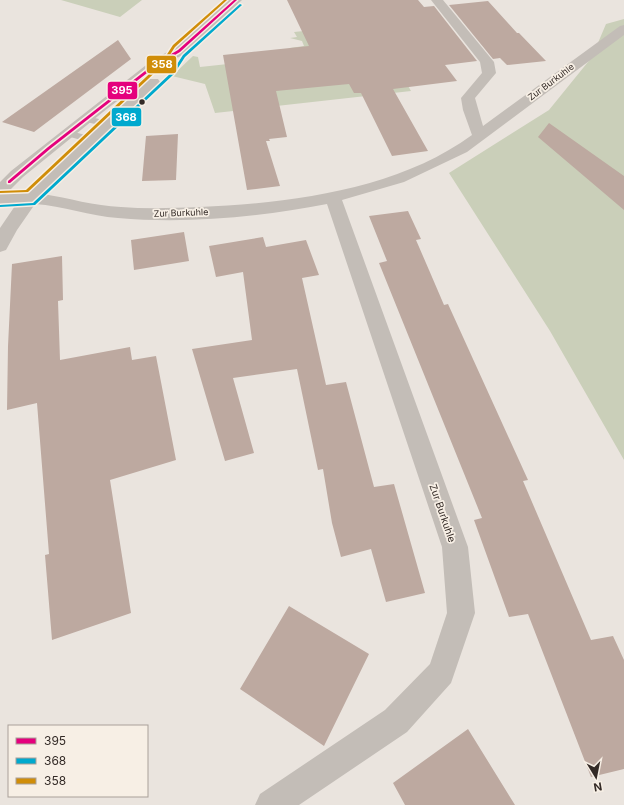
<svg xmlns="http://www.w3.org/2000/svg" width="624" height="805" viewBox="0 0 624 805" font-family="Inter,sans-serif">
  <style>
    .green { fill: #cacfb9 }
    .building { fill: #bda9a0 }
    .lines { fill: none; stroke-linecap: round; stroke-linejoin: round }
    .lane { fill: #c3bdb7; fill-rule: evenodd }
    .street { fill: #c3bdb7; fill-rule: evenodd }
    .bus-1-casing { stroke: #f7efe5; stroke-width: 3 }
    .bus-2-casing { stroke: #f7efe5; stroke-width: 3 }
    .bus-3-casing { stroke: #f7efe5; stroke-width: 3 }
    .bus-1 { fill: #e5007d; fill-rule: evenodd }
    .bus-2 { fill: #00a9ce; fill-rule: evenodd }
    .bus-3 { fill: #d08d08; fill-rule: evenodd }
    .bus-dot { fill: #332a26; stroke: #f7efe5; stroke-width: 1.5 }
    .labels { text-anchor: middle; stroke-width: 3.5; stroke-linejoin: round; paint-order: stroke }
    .far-street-label { font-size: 9px; fill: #332a26; stroke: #f7efe5 }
    .street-label { font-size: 10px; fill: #332a26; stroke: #f7efe5 }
    .line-badge { stroke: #f7efe5; stroke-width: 1.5 }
    .badge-label { font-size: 11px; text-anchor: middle; font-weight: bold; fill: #fff }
  </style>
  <rect width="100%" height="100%" fill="#eae4de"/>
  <path class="green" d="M61,0H142L120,17Z
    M624,19V460L550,331L449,173L549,110L592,57L606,24Z
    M373,24L411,91L215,113L205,84L172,76L193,56L198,57L200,67L293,57L290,48L304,46L302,41L290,38L297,37L294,32Z"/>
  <path class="building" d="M287,0H418L424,7L434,6L477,61L445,65L457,81L393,89L428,151L392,156L361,93H354L349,84L276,91L287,137L269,139L270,141H266L280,186L247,190L223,55L309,46Z
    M488,1L517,33H519L546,61L507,65L500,58L493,59L449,5Z
    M118,40L131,59L34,132L2,122Z
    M549,123L624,176V210L538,137Z
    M178,134L176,180L142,181L146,136Z
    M408,211L421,239L416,240L429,270L444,305L448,304L528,480L523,481L591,640L613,636L624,660V769L591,777L528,614L509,617L474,520L482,518L379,263L387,261L369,216Z
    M184,232L189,261L134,270L131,240Z
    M263,237L266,247L306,240L319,275L302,278L326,385L346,382L374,487L394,484L425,593L386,602L371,549L341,557L332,523L323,469L318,470L297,369L233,378L254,453L225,461L192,349L252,340L243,272L216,277L209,246Z
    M62,256L63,300L58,301L60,360L130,347L132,360L156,356L176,460L110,480L131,613L52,640L45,555L49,554L37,403L7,410L8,346L12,264Z
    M289,606L369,654L324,746L240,689Z
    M468,729L515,805H405L393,783Z"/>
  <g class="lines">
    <path class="lane" d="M113,94L135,100L137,102L132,105L110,99L108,97L110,95Z
      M86,116L112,122L113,124L108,127L82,121L81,119Z
      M67,130L96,138L97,140L92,143L63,135L62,133Z"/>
    <path class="street" d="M229,0H242L184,54L160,68L103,112L23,177L7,193L26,192L148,79H158L160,82L158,85L43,194C69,198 94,206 121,207C147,209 173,208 200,207C290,203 397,190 472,135L463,110L461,98L482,73L480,62L431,0H443L494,62L496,73L475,98L483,126L620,26L624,25V35L467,152L404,182L342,200L468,547L475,613L451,683L407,732L299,805H255L260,794L385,710L430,664L447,613L442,547L327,204C260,217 186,224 118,218C90,216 63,206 35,204L17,230L6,250L0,252V228L17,203L0,204V182L11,171L150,62L174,48Z"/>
    <g class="bus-1-casing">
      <path id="bus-1" d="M234,0H237L180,52L156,66L50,149L10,183H8V181L48,147L154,64L178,50Z"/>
    </g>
    <g class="bus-2-casing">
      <path id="bus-2" d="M240,4L242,5L185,57L174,74L35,205L0,207V205L33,203L172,72L183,55Z"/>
    </g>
    <g class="bus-3-casing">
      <path id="bus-3" d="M224,0H227L175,47L164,64L28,192L0,193V191L26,190L162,62L173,45Z"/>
    </g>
    <use href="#bus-1" class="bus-1"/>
    <use href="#bus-2" class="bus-2"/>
    <use href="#bus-3" class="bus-3"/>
  </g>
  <circle class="bus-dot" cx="142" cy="102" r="3.5"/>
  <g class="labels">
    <g class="far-street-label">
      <text transform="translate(551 82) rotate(-37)" y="3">Zur Burkuhle</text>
      <text transform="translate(181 213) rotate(-2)" y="3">Zur Burkuhle</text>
    </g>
    <g class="street-label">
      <text transform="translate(443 513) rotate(71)" y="4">Zur Burkuhle</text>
    </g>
  </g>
  <g class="line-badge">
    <rect x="146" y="55" width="31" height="19" rx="4" fill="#d08d08"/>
    <rect x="107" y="81" width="31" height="19" rx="4" fill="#e5007d"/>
    <rect x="111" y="107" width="31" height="20" rx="4" fill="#00a9ce"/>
  </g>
  <g class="badge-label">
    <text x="162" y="68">358</text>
    <text x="122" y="94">395</text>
    <text x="126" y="121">368</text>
  </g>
  <rect x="8" y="725" width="140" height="72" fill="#f7efe5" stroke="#a9a099"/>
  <rect x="16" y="738" width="20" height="6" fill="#e5007d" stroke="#a9a099"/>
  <text x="44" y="745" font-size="12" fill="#332a26">395</text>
  <rect x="16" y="758" width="20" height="6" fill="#00a9ce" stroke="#a9a099"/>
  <text x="44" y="765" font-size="12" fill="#332a26">368</text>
  <rect x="16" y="778" width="20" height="6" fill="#d08d08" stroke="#a9a099"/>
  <text x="44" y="785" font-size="12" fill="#332a26">358</text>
  <g transform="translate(596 777) rotate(170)" stroke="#f7efe5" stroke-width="3" paint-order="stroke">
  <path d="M0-3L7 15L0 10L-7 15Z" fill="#332a26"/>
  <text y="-6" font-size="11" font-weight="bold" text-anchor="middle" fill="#332a26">N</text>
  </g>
</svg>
